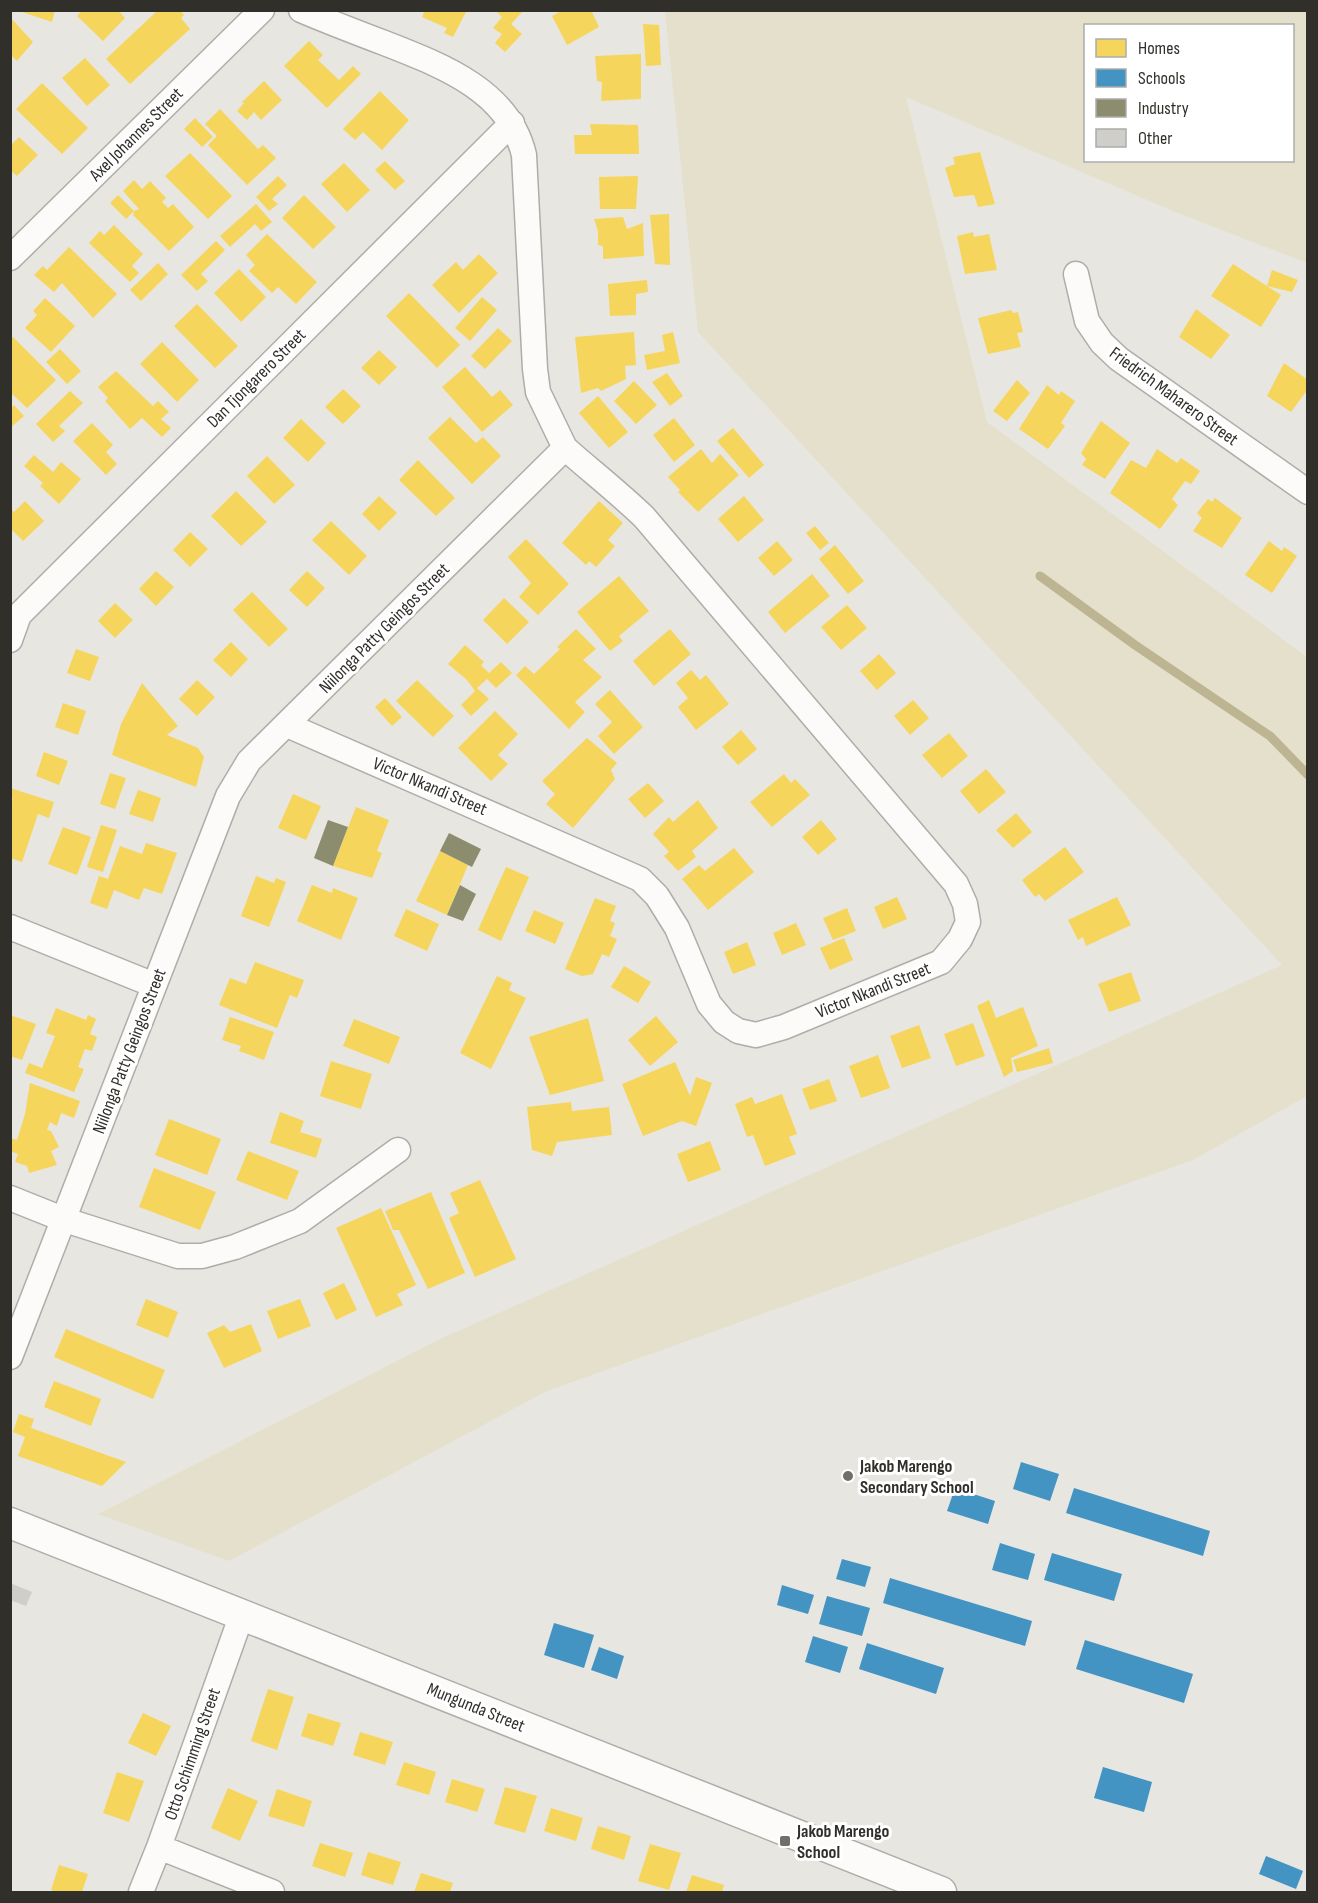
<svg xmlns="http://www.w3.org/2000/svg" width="1318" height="1903" viewBox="0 0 1318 1903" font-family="'Sofia Sans Condensed',sans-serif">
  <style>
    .green { fill: #e5e0cc; fill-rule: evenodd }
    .homes { fill: #f6d55c }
    .schools { fill: #4393c3 }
    .industry { fill: #8c8c6e }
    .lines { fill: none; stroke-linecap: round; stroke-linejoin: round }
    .stream { stroke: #bdb592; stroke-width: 9 }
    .building { fill: #cfcec9 }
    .minor-casing { stroke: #aeada8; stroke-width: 27 }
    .tertiary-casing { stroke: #aeada8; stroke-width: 33 }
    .minor { stroke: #fcfbfa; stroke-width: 24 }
    .tertiary { stroke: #fcfbfa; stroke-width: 30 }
    .poi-dot { fill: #706f6a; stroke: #fff; stroke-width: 2 }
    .labels { text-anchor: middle; stroke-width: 6; stroke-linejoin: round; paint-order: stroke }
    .street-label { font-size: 18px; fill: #302f2a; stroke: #fff }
    .poi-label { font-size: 18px; font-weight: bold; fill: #302f2a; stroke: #fff; text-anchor: start }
  </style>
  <rect width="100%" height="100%" fill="#e8e6e0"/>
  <path class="green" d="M665,11H1307V263L1173,211L906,97L987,422L1307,657V1096L1193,1160L547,1391L229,1561L98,1514L438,1340L1282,965L698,332ZM1086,26H1292V160H1086Z"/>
  <path class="homes" d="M16,10H55L52,22Z
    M82,10H118L125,18L103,41L77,16Z
    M158,10H180L184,15L181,18L190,29L130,84L106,59Z
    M425,10H463L466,12L453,37L444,33L447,28L422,17Z
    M495,10H524L511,24L522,34L505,52L495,43L502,34L493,28L502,17Z
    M563,10H591L599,27L567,45L552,16Z
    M10,17L33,42L17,61L10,54Z
    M643,24L659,25L661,65L646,66Z
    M309,41L323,55L318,60L339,80L353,66L361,74L327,108L284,66Z
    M641,54V99L601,101L602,82L597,81L595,56Z
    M85,58L110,85L87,106L62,78Z
    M264,81L282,100L261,120L254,112L247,120L237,111L244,103L242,102Z
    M42,83L88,128L62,154L16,109Z
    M380,91L409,120L382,150L363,132L355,140L343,129Z
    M220,109L258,149L263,145L276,158L247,185L208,145L217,136L205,124Z
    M195,118L213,137L202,147L184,129Z
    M590,124L638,125L639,154H575L574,135H592Z
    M19,137L38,155L17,176L10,170V146Z
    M980,152L995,204L978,207L974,195L954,197L945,168L955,164L953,157Z
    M190,153L232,196L208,219L165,176Z
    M385,161L405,181L395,190L375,170Z
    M344,163L370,190L347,212L321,184Z
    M278,176L287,185L272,199L278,204L269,211L256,197Z
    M638,176L636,209H600L599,177Z
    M134,180L142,189L150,181L166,198L162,202L168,208L173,204L194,227L169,251L133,215L134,211L139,209L123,191Z
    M118,195L134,211L126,219L110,203Z
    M304,195L336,227L313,249L282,218Z
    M256,204L272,222L261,231L255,224L230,247L220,236Z
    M669,214L670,265L655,264L650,215Z
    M623,217L627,229L643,223L644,256L603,259V246L598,245V231L594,219Z
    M114,225L143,254L132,266L139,273L130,282L89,243L100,231L104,235Z
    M973,232L974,237L989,234L997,270L965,274L957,236Z
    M267,234L317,282L296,304L278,287L272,293L249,271L255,265L246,255Z
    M216,241L225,250L201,274L208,281L197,291L181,275Z
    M69,247L117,294L93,318L62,283L54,292L34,275L43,266L47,270Z
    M479,254L498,273L459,313L432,285L456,262L463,270Z
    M158,263L168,274L141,301L130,290Z
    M1233,264L1281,295L1261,327L1211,296Z
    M239,269L266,297L241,322L214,293Z
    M1272,270L1298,280L1292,292L1267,286Z
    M647,280L648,292L636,294V315L610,316L608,284Z
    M409,293L460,345L437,368L386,316Z
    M482,297L497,310L470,341L455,328Z
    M45,298L75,326L51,352L25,328L37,315L33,311Z
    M197,304L238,346L215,368L174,326Z
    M1196,309L1230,335L1211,359L1179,337Z
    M1011,310L1013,313L1018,312L1023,332L1017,333L1021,347L988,354L978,318Z
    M498,328L512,341L485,369L471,356Z
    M634,332L636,365L625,366L626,379L601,391L598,388L581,393L575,337Z
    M673,332L680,363L647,370L644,355L665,351L662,335Z
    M13,337L56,380L27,408L10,392V339Z
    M162,342L199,380L177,402L140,364Z
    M60,349L81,371L67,384L46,362Z
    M379,350L397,367L379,385L361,368Z
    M1284,363L1308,380V389L1291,412L1267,396Z
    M465,367L492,397L500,390L513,405L482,432L442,387Z
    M116,371L153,406L158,401L169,412L161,419L171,428L162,437L142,418L130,429L105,401L108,398L98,387Z
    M667,373L683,396L670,406L652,382Z
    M1017,380L1030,393L1007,421L993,411Z
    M634,381L657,405L636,424L614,401Z
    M1047,385L1059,395L1061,391L1075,401L1061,423L1065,426L1048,449L1019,429Z
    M343,389L361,406L343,424L325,407Z
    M70,391L83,403L59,426L65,431L53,442L36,424Z
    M598,396L628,432L609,448L579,413Z
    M14,405L24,416L10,428V409Z
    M450,417L476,443L483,437L501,456L472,484L428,438Z
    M674,418L695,445L674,462L653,435Z
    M301,419L326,443L308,462L283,438Z
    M1101,421L1130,443L1105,479L1082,465L1086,459L1081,453Z
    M92,423L113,445L106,452L117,464L106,475L73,441Z
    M733,428L764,465L749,478L717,441Z
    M701,449L712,463L720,454L739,475L698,512L678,492L680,490L668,477Z
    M1157,449L1177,463L1181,458L1200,471L1191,484L1185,481L1172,499L1178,505L1160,529L1110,493L1131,460L1146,468Z
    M34,455L53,472L61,462L81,479L59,504L40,486L43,483L24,466Z
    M267,456L295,485L274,504L247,476Z
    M418,460L455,498L436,516L399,480Z
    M236,491L267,522L241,546L211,516Z
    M379,496L397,513L379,531L362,514Z
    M744,496L764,520L738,542L718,519Z
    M1215,498L1242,518L1222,548L1193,531L1202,518L1197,513L1208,499L1212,502Z
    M25,501L44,521L23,541L10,528V508L14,512Z
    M599,501L623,523L608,540L615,546L596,567L589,561L586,565L562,543Z
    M331,521L367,556L349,575L312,540Z
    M815,526L829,543L820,550L806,533Z
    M190,532L208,549L190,567L173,550Z
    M526,539L569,584L538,615L519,597L531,583L508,557Z
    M777,541L793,560L774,576L758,558Z
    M1269,541L1282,551L1284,547L1297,556L1272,593L1245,575Z
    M835,545L864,581L848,594L819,559Z
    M156,571L174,587L156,606L139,589Z
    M307,571L325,588L307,607L289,590Z
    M812,574L830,596L785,633L768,612Z
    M619,576L649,611L619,636L623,641L610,651L577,612Z
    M252,592L288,629L269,647L233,610Z
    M504,598L529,622L507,644L483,620Z
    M115,603L133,620L115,638L98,621Z
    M847,605L867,628L841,650L821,627Z
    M576,629L596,649L583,660L602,677L575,702L585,712L569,729L516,675L525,666L534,674L560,649L557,647Z
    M670,629L691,654L654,686L633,661Z
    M231,642L248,659L231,677L213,660Z
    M465,645L484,662L481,665L489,673L501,662L512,673L496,688L487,679L477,688L489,699L471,716L461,705L475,691L467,680L448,664Z
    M76,649L99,657L90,681L67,673Z
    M879,654L896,673L877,690L860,671Z
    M691,670L700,680L706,675L729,704L696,730L678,707L688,698L676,683Z
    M197,680L215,697L197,716L179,699Z
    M417,680L454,716L433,737L396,701Z
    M142,683L178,726L167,735L198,748L204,757L196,787L112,755L121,724Z
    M610,690L643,727L614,754L598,736L612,722L595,704Z
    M385,698L402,717L392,726L375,707Z
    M913,700L929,718L910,735L894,716Z
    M63,703L86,711L78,735L55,727Z
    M495,711L518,734L498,755L508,764L491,781L458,748Z
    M741,730L757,749L738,765L722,747Z
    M949,733L968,756L942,778L922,755Z
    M587,738L617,763L611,770L615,779L573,828L546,804L555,794L542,781Z
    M44,752L68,761L59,785L36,776Z
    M986,769L1006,792L979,814L960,791Z
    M110,773L126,778L115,809L100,804Z
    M784,774L791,783L795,779L810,795L772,827L750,802Z
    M648,783L664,801L645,818L628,799Z
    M10,788L54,802L49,818L38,814L22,862L10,858V806L13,799H10Z
    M138,790L161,798L153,822L129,814Z
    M293,794L321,806L306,840L278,828Z
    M698,800L718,828L692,851L696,857L678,871L664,856L669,852L653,834L669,817L673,822Z
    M356,807L389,820L377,851L382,853L372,878L333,866Z
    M1016,813L1032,832L1013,848L996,830Z
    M821,820L837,839L818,855L802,837Z
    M101,825L117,830L103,872L87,867Z
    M63,827L91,837L77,875L48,864Z
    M146,843L177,853L162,894L144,888L139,900L114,890L107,909L90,903L99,876L108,879L120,846L142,854Z
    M1065,847L1084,872L1045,901L1039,894L1035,897L1022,880Z
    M734,848L754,872L708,910L682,879L699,865L705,871Z
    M440,851L468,865L447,915L416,901Z
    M506,867L529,877L501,941L478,930Z
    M256,876L274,883L276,878L286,882L269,927L241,916Z
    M312,885L332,893L333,888L358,898L341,940L297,921Z
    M897,897L907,919L883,929L874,907Z
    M1117,897L1131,925L1086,946L1083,937L1078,940L1068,920Z
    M595,898L616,906L610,921L615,923L610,936L617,939L609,957L602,954L593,974L582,976L565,969Z
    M847,908L856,931L833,940L823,918Z
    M406,909L439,924L427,951L394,936Z
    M534,910L564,923L555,944L525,931Z
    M796,923L806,945L782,955L773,933Z
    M844,938L853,960L830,970L820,948Z
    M747,942L756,965L733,974L724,952Z
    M255,962L304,980L297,998L290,995L277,1028L219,1005L230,978L246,984Z
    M624,966L651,982L638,1003L611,987Z
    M1131,972L1141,1001L1109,1012L1098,984Z
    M497,976L512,983L509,990L526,998L491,1069L460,1053Z
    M989,1000L996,1018L1023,1007L1038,1046L1011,1058L1013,1071L1004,1077L977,1006Z
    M56,1008L86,1020L88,1015L96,1019L90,1034L97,1037L92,1051L85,1049L78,1067L84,1069L74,1092L25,1073L29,1063L42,1068L55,1036L46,1033Z
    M10,1015L36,1024L22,1060L10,1056Z
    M656,1016L678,1042L650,1066L628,1040Z
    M230,1017L274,1032L264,1060L239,1051L241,1046L222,1040Z
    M588,1018L604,1081L550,1095L529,1037Z
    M354,1019L400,1037L389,1064L343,1046Z
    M973,1023L985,1056L956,1066L944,1034Z
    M919,1025L931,1058L902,1068L890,1036Z
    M1049,1048L1053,1063L1017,1072L1013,1060Z
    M878,1055L890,1088L861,1098L849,1066Z
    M331,1061L372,1074L361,1109L320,1096Z
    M675,1062L690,1096L696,1077L712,1083L696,1126L682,1121L643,1136L622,1084Z
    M829,1079L837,1101L810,1110L802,1089Z
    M30,1083L80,1101L74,1118L61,1113L57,1126L50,1122L47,1130L51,1131L59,1147L51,1151L57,1165L29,1173L27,1166L15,1162L18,1154L10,1151V1138L17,1140L25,1114Z
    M782,1094L797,1134L789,1137L796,1154L765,1166L753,1135L747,1137L735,1104L752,1097L755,1104Z
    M571,1102L572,1111L609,1107L612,1135L557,1142L552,1156L532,1150L527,1107Z
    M280,1112L304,1121L300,1132L322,1139L316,1158L270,1143Z
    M169,1119L221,1139L207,1175L155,1155Z
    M710,1141L721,1170L688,1182L677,1154Z
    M248,1151L299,1171L287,1200L236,1180Z
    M154,1168L216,1192L200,1230L139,1207Z
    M480,1180L516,1259L475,1277L449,1218L459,1213L450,1193Z
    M431,1192L465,1273L428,1289L399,1230H393L385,1211Z
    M381,1208L416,1285L397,1294L403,1305L376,1317L336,1228Z
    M344,1283L357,1310L336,1320L323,1293Z
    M146,1299L178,1312L168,1338L136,1325Z
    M300,1299L311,1326L278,1339L267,1311Z
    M251,1324L262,1351L224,1368L207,1333L224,1325L230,1332Z
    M66,1329L165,1370L153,1399L54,1357Z
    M54,1381L101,1399L91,1426L44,1407Z
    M19,1414L34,1419L31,1428L126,1462L102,1486L18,1456L25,1437L13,1432Z
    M268,1689L294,1697L277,1750L251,1741Z
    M143,1713L171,1726L156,1756L128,1743Z
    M308,1713L341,1723L333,1746L301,1736Z
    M360,1732L393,1742L385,1765L353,1755Z
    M404,1762L436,1772L429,1795L396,1785Z
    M117,1772L144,1781L129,1822L103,1813Z
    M452,1779L485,1789L477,1812L445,1802Z
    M505,1787L537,1796L525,1833L494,1824Z
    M228,1788L258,1801L240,1841L211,1828Z
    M277,1789L312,1801L304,1827L268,1816Z
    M551,1808L583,1818L576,1841L544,1831Z
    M598,1826L631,1836L624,1860L591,1849Z
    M320,1843L353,1853L345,1877L312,1866Z
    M650,1844L681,1853L669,1890L638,1881Z
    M368,1852L401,1862L393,1885L361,1875Z
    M59,1865L88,1874L82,1892H57L51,1890Z
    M421,1873L453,1883L450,1892H414Z
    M692,1875L724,1885L722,1892H686Z"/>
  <path class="schools" d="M1021,1462L1059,1474L1050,1501L1013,1489Z
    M955,1488L995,1501L988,1524L947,1511Z
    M1074,1488L1210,1531L1203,1556L1066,1513Z
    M1000,1543L1035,1554L1028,1580L992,1570Z
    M1052,1553L1122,1574L1114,1601L1044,1580Z
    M842,1559L871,1567L865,1587L836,1579Z
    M890,1578L1032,1621L1025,1646L883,1603Z
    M782,1585L814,1595L808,1614L777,1605Z
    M827,1596L870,1608L862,1636L819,1624Z
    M554,1623L594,1635L584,1668L544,1655Z
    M813,1636L848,1647L840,1673L805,1662Z
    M1085,1640L1193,1674L1184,1703L1076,1669Z
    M867,1643L944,1668L936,1694L859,1669Z
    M599,1647L624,1656L617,1679L591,1670Z
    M1103,1767L1152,1782L1144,1812L1094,1798Z
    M1266,1856L1303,1871L1296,1889L1259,1874Z"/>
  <path class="industry" d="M328,820L348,827L333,866L314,858Z
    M449,833L481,849L472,867L440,851Z
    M460,885L476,894L463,921L447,915Z"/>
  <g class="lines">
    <path class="stream" d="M1040,576L1135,645L1270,736L1308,775"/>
  </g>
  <path class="building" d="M10,1583L32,1592L26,1606L10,1600Z"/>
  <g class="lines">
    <g class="minor-casing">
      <path id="minor" d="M10,258L262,10
        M1076,274L1087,321L1102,343L1119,359L1308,492
        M10,640L19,615L512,123
        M287,725L640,879L657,896L677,928L709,1004L724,1022L738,1031L756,1035L784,1027L941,962L960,939L968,922L965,904L956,884L644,517C619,493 591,471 565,448
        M10,927L154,985
        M10,1198L65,1220L178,1256H202L235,1247L300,1221L398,1150
        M10,1357L228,796L249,761L565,448L538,392L535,369L524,155C509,91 443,66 387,44C358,33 329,22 301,10
        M159,1847L272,1892
        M141,1892L159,1847L242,1614"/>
    </g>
    <g class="tertiary-casing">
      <path id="tertiary" d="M10,1523L941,1892"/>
    </g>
    <use href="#minor" class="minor"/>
    <use href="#tertiary" class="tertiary"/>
  </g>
  <g class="poi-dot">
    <circle cx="848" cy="1476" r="6"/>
    <rect x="779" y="1835" width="12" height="12" rx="3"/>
  </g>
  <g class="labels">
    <g class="street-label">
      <text transform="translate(136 134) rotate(-45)" y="6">Axel Johannes Street</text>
      <text transform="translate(256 378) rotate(-45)" y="6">Dan Tjongarero Street</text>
      <text transform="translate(1174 396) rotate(36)" y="6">Friedrich Maharero Street</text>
      <text transform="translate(384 628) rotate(-45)" y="6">Niilonga Patty Geingos Street</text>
      <text transform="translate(430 786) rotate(23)" y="6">Victor Nkandi Street</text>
      <text transform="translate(873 990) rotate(-22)" y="6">Victor Nkandi Street</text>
      <text transform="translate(129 1051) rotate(-69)" y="6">Niilonga Patty Geingos Street</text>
      <text transform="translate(476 1707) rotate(22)" y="6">Mungunda Street</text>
      <text transform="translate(192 1754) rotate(-71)" y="6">Otto Schimming Street</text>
    </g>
    <g class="poi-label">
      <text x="860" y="1472">Jakob Marengo<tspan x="860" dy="21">Secondary School</tspan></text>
      <text x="797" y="1837">Jakob Marengo<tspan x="797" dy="21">School</tspan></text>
    </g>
  </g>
  <rect width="1318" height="1903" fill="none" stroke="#302f2a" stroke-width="24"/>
  <rect x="1084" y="24" width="210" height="138" fill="#ffffff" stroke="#acacaa" stroke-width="1.5"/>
  <rect x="1096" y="39" width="30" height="18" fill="#f6d55c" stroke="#acacaa" stroke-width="1.5"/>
  <text x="1138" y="54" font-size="18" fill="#302f2a">Homes</text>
  <rect x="1096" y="69" width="30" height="18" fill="#4393c3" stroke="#acacaa" stroke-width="1.5"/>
  <text x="1138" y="84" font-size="18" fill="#302f2a">Schools</text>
  <rect x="1096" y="99" width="30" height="18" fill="#8c8c6e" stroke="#acacaa" stroke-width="1.5"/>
  <text x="1138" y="114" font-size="18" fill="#302f2a">Industry</text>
  <rect x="1096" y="129" width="30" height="18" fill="#cfcec9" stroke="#acacaa" stroke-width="1.5"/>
  <text x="1138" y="144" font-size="18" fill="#302f2a">Other</text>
</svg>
